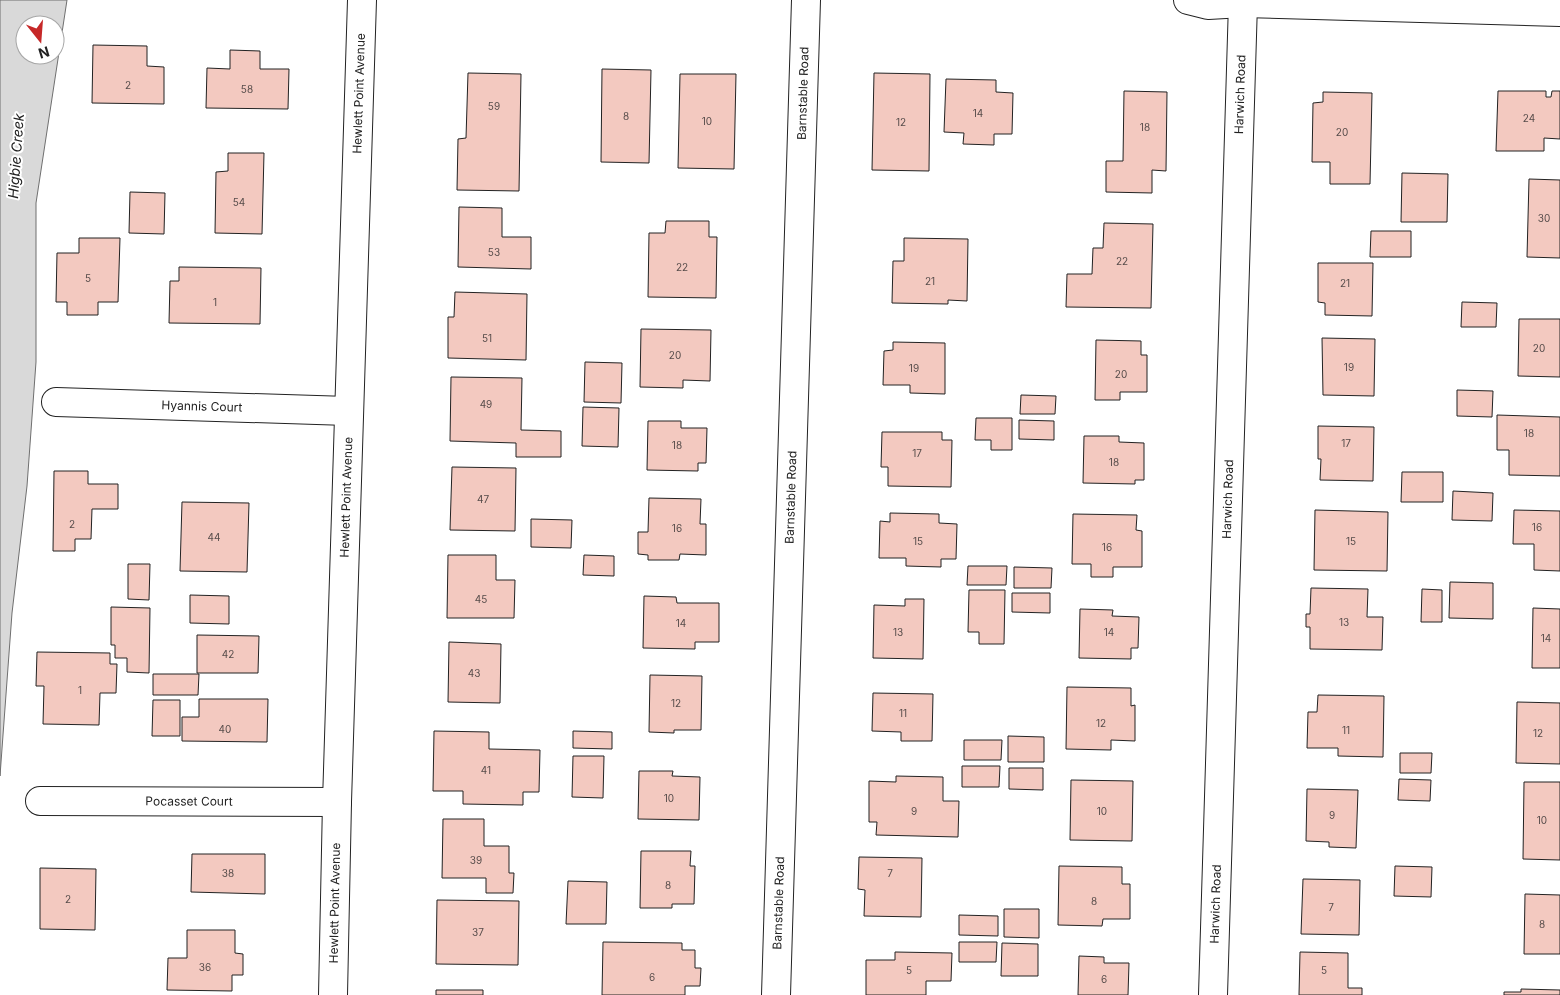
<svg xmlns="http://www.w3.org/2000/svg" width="1560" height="995" viewBox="0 0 1560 995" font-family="Inter,sans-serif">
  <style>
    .water { fill: #d9d9d9; stroke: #6f6f6f; fill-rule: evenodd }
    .building { fill: #f3c9c0; stroke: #222 }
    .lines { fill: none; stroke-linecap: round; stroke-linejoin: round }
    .minor-casing { stroke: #222; stroke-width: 30 }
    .minor { stroke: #fff; stroke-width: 28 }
    .labels { text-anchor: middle; stroke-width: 4; stroke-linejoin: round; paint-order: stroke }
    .number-label { font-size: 10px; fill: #564c4a }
    .street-label { font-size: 12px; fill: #222; stroke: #fff }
    .water-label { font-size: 14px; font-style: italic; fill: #222; stroke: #fff }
  </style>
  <rect width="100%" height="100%" fill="#fff"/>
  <path class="water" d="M0,0H67L36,203V362L27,486L12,613L0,776ZM25,25H55V55H25Z"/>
  <path class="building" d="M93,45L147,46V66L164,67V104L92,103Z
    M230,50L260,51V69H289L288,109L206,108L207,68L230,69Z
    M602,69L651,70L649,163L601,162Z
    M468,73L521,74L519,191L457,190L458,139L466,138Z
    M874,73L930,74L929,171L872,170Z
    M680,74H736L734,169L678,168Z
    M946,79L996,80V92L1013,93L1012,134H994V145L963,144L964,133L944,132Z
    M1124,91L1167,92L1166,171L1152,170V193L1106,192V161H1123Z
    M1498,91H1546V97H1551L1552,91H1560V139L1544,138V151H1496Z
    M1323,92L1372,93L1370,184H1330V162H1312L1313,103L1323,102Z
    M228,153H264L262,234L215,233L216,172L228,171Z
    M1402,173L1448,174L1447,222H1401Z
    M1529,179L1560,180V258L1527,257Z
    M130,192L165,193L164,234L129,233Z
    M459,207L502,208V237H531V269L458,267Z
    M666,221H709V237H717L716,298L648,297L649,233H665Z
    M1104,223L1153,224L1151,308L1066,307L1067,274H1092L1093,248H1103Z
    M1371,231H1411V257H1370Z
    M79,238H120L118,302H98V315H67V302H56L57,253H79Z
    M904,238L968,239L967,301L948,300V304L892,303L893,261H904Z
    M1318,263H1373L1372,316L1325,315V303L1318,302Z
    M179,267L261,268L260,324L169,323L170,281H179Z
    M455,292L527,294L526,360L448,358V317H454Z
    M1462,302L1497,303L1496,327H1461Z
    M1519,319H1560V377L1518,376Z
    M641,329L711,330L710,381L683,380V388L640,387Z
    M1322,338L1375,339L1374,396L1323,395Z
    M1096,340L1141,341V355H1147V392H1120V400H1095Z
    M893,342L945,343V394L910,393V385H883L884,351L893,350Z
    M585,362L622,363L621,403L584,402Z
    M451,377L522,378L521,430L561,431V457H516V443L450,441Z
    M1457,390L1493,391L1492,417L1457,416Z
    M1021,395L1056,396L1055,414H1020Z
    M583,407L619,408L618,447L582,446Z
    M1497,415L1560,417V476L1509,475V450H1497Z
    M976,418H1012V450H991V440H975Z
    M1019,420L1054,421V440L1019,439Z
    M648,421H681V428H707L706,463H698V471L647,470Z
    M1318,426L1374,427L1373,481L1320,480L1321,459H1318Z
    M882,432H942V440H952L951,487L888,486V467H881Z
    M1084,436H1119V442L1144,443V480H1135V484L1083,483Z
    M452,467L516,468L515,531L450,530Z
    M54,471H88V484H118V509H92L91,539H75V551H53Z
    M1402,472H1443V502H1401Z
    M1453,491L1493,493L1492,521L1452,520Z
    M649,498L701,499L700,524H706V555L680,554L679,560H648V555L638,554V532H648Z
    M182,502L249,503L247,572L180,571Z
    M1315,510L1388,512L1387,571L1314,570Z
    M1514,510L1560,511V571L1534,570V544H1513Z
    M890,513L939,514V523L957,524L956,559H941V567L906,566V558H879L880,521L890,522Z
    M1073,514L1137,515L1136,530L1142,531V567H1113V577H1091V564H1072Z
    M531,519L572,520L571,548L531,547Z
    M448,555H496V580H515L514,618H447Z
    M584,555L614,556V576L583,575Z
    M128,564H150L149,600L128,599Z
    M968,566H1007L1006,585H967Z
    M1014,567L1052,568L1051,588H1014Z
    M1450,582L1493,583V619L1449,618Z
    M1311,588L1368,589L1367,617H1383L1382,650L1310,649V627H1306V614H1310Z
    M1422,589L1442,590V622H1421Z
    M969,590H1005L1004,644H979V632H968Z
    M1012,593H1050V613L1012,612Z
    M190,595L229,596V624L190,623Z
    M644,596L676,597L677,603H719V642H695V649L643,648Z
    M905,599H924L923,659L873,658L874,605L905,606Z
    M111,607L150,608L149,673L127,672V658H115V645H111Z
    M1533,608L1560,609V668H1532Z
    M1080,609L1113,610L1112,616L1139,617L1138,648H1131V659L1079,658Z
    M197,635L259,636L258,673H197Z
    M449,642L501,644L500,703L448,702Z
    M37,652L110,653V664H117L116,693H100L99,725L43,724L44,686H36Z
    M153,674H199L198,695H153Z
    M650,675L702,676L701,730H674V733L649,732Z
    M1067,687L1131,688V706L1135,705V741L1111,740V750L1066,749Z
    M873,693L933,694L932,741H901V732L872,731Z
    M1318,695L1384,696L1383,757L1338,756V748H1307L1308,712H1317Z
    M199,699H268L267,742L182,741V717H199Z
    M153,700H180V736H152Z
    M1517,702L1560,703V764L1516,763Z
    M434,731L489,732V749L540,750L539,792H523V805L463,804V791H433Z
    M573,731L612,732V749L573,748Z
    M1008,736L1044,737V762H1008Z
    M964,740H1002L1001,760H964Z
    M1400,753H1432L1431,773H1400Z
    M573,756H604L603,798L572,797Z
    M962,766H1000L999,787H962Z
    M1009,768H1043V790L1009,789Z
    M639,771H673L672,776L700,777L699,820L638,819Z
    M896,776L943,777V801H959L958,837L876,835L877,822H869V781L896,782Z
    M1399,779L1431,780L1430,801L1398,800Z
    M1071,780L1133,781L1132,841L1070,840Z
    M1524,782H1560V860L1523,859Z
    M1307,789L1358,790L1356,848L1329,847V842L1306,841Z
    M443,819H484V846H509V873H514L513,893H486V878H442Z
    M641,851H691L690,866H695L694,904H672V908H640Z
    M192,854H265V894L191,892Z
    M859,857L922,858L921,917L864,916L865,890L858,889Z
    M1059,866L1122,867V884H1130V919H1103L1102,926L1058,925Z
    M1395,866L1432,867L1431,897L1394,896Z
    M40,868L96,869L95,930L40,929Z
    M1303,879L1360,880L1359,935L1301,934Z
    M568,881L607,882L606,924H566Z
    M1525,894L1560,895V954H1524Z
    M437,900L519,901L518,965L436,964Z
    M1004,909H1039V938L1004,937Z
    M959,915L998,916V936L959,935Z
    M187,930H235V953L243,954V975H232V991L167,990L168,958H187Z
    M603,942L682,943V950H695V968H701L700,986H685V995H602Z
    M959,942H997L996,962H959Z
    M1002,943L1038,944V976H1001Z
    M895,952L952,953L951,981H926V995H866V960H895Z
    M1300,952L1348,953V988H1362V995H1299Z
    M1079,956L1104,957V963H1129L1128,995H1078Z
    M1521,989L1560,990V995H1504V992H1521Z
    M436,990H483V995H436Z"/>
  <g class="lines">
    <g class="minor-casing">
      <g id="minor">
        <path d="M1188,0L1208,5L1243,3L1560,12"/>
        <path id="s1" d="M56,402L348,411"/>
        <path id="s2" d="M40,801L337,802"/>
        <path id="s3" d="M333,995L337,802L362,0"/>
        <path id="s4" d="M776,995L806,0"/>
        <path id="s5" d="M1213,995L1243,3"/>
      </g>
    </g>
    <use href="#minor" class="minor"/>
  </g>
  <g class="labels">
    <g class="number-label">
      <text x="128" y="89">2</text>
      <text x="247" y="93">58</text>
      <text x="494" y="110">59</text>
      <text x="978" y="117">14</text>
      <text x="626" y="120">8</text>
      <text x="1529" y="122">24</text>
      <text x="707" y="125">10</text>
      <text x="901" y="126">12</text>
      <text x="1145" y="131">18</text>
      <text x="1342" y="136">20</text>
      <text x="239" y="206">54</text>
      <text x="1544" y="222">30</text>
      <text x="494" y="256">53</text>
      <text x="1122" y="265">22</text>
      <text x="682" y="271">22</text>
      <text x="88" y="282">5</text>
      <text x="930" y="285">21</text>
      <text x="1345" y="287">21</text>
      <text x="215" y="306">1</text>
      <text x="487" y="342">51</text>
      <text x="1539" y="352">20</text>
      <text x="675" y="359">20</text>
      <text x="1349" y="371">19</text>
      <text x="914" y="372">19</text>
      <text x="1121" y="378">20</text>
      <text x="486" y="408">49</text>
      <text x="1529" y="437">18</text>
      <text x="1346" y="447">17</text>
      <text x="677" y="449">18</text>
      <text x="917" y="457">17</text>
      <text x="1114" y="466">18</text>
      <text x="483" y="503">47</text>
      <text x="72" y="528">2</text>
      <text x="1537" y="531">16</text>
      <text x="677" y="532">16</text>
      <text x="214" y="541">44</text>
      <text x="918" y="545">15</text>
      <text x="1351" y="545">15</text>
      <text x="1107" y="551">16</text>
      <text x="481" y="603">45</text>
      <text x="1344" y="626">13</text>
      <text x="681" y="627">14</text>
      <text x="898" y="636">13</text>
      <text x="1109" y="636">14</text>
      <text x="1546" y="642">14</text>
      <text x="228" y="658">42</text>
      <text x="474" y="677">43</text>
      <text x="80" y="694">1</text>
      <text x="676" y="707">12</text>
      <text x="903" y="717">11</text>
      <text x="1101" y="727">12</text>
      <text x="225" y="733">40</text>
      <text x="1346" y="734">11</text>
      <text x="1538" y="737">12</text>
      <text x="486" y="774">41</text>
      <text x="669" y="802">10</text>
      <text x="914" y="815">9</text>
      <text x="1102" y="815">10</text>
      <text x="1332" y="819">9</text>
      <text x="1542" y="824">10</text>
      <text x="476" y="864">39</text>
      <text x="228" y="877">38</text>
      <text x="890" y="877">7</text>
      <text x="668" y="889">8</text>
      <text x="68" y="903">2</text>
      <text x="1094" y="905">8</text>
      <text x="1331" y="911">7</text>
      <text x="1542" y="928">8</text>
      <text x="478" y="936">37</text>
      <text x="205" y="971">36</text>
      <text x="909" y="974">5</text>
      <text x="1324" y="974">5</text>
      <text x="652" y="981">6</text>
      <text x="1104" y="983">6</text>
    </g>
    <g class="street-label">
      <text dy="4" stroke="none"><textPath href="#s3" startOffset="902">Hewlett Point Avenue</textPath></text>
      <text dy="4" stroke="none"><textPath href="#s4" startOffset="902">Barnstable Road</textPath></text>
      <text dy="4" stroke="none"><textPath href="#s5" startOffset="901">Harwich Road</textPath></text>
      <text dy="4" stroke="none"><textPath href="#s1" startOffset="146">Hyannis Court</textPath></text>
      <text dy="4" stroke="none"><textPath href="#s3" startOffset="498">Hewlett Point Avenue</textPath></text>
      <text dy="4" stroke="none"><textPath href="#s4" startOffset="498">Barnstable Road</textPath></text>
      <text dy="4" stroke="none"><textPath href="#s5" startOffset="496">Harwich Road</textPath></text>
      <text dy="4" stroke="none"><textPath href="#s2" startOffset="149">Pocasset Court</textPath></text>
      <text dy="4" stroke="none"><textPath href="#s3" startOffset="92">Hewlett Point Avenue</textPath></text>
      <text dy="4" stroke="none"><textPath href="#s4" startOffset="92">Barnstable Road</textPath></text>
      <text dy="4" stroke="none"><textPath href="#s5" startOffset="91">Harwich Road</textPath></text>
    </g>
    <g class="water-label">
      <text transform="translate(16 156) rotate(-86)" y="5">Higbie Creek</text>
    </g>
  </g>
  <g transform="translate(40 40) rotate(163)"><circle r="24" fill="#ffffff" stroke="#a7a7a7"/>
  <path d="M0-4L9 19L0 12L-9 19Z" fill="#c62828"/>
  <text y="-8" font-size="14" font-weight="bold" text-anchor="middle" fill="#222222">N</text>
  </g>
</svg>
